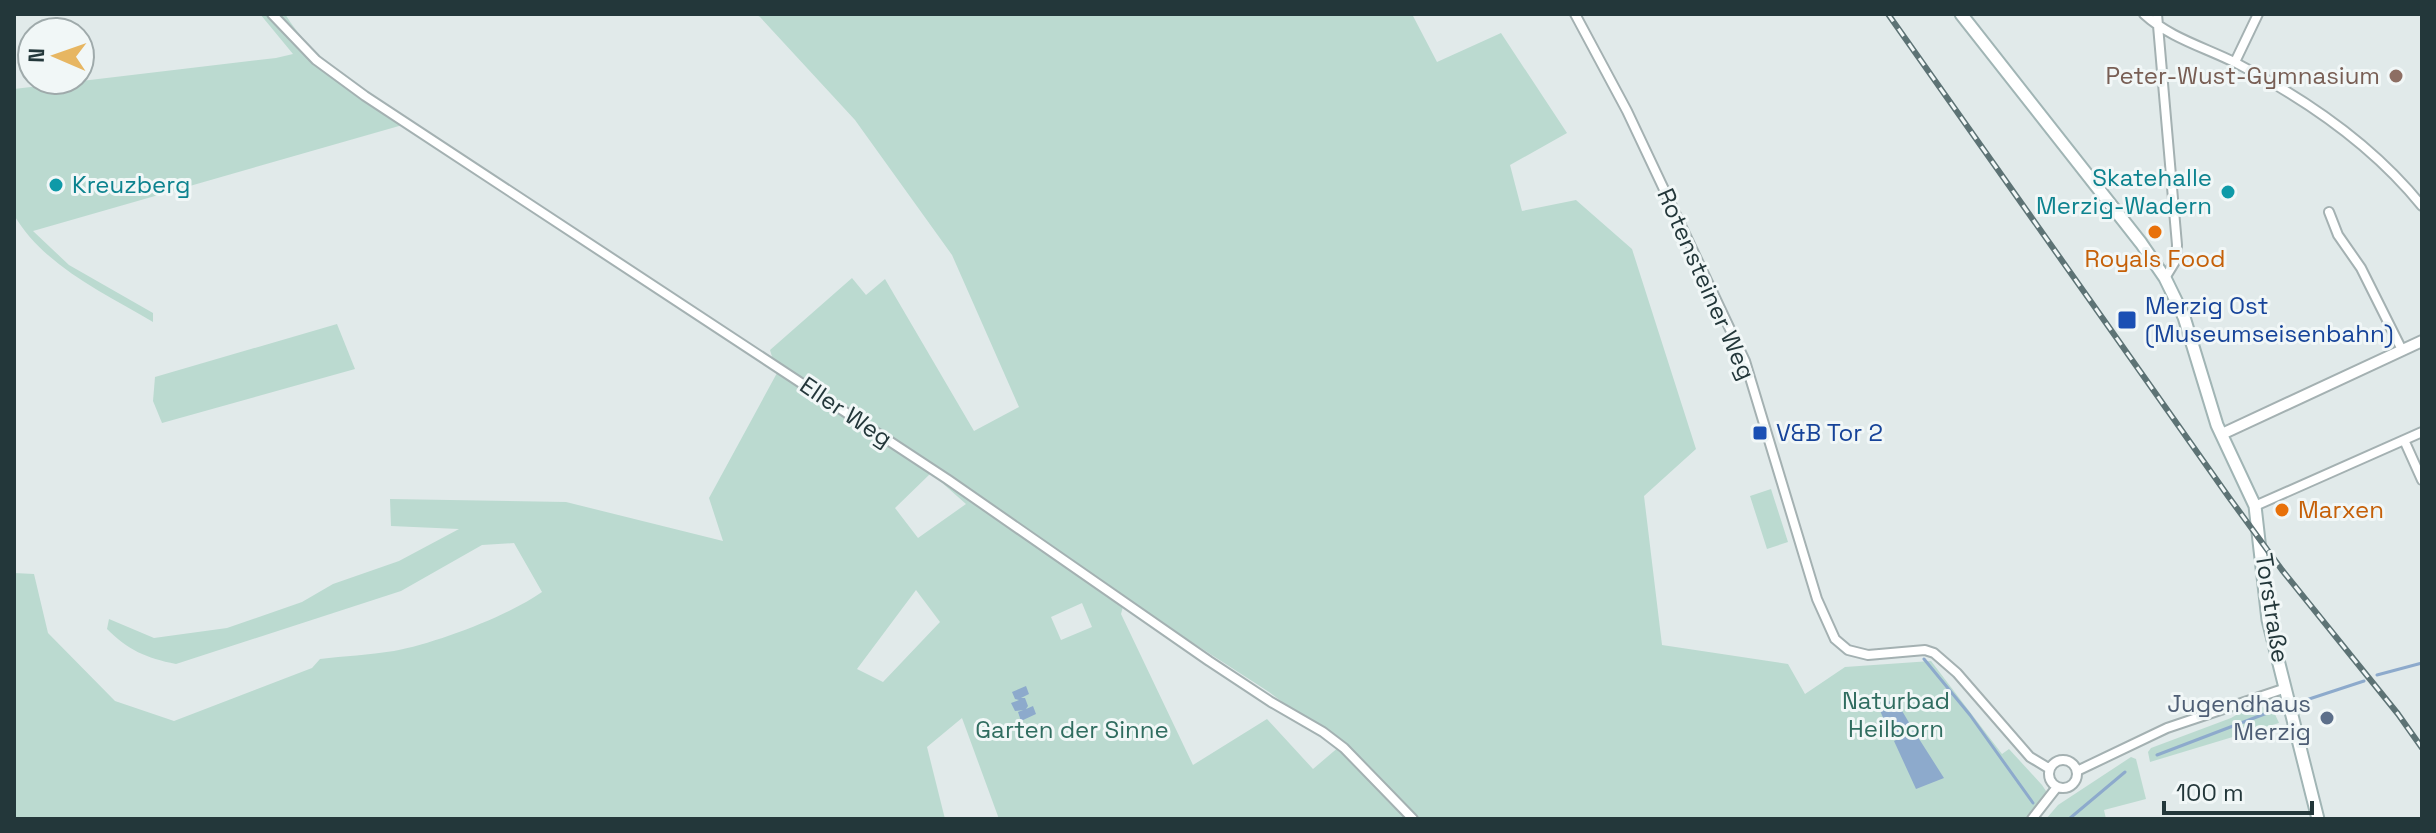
<svg xmlns="http://www.w3.org/2000/svg" width="2436" height="833" viewBox="0 0 2436 833" font-family="'Space Grotesk',sans-serif">
  <style>
    .green { fill: #bbdad0; fill-rule: evenodd }
    .water { fill: #8daacc }
    .lines { fill: none; stroke-linecap: round; stroke-linejoin: round }
    .stream { stroke: #8daacc; stroke-width: 3 }
    .minor-casing { stroke: #a4b1b2; stroke-width: 12 }
    .tertiary-casing { stroke: #a4b1b2; stroke-width: 14 }
    .secondary-casing { stroke: #a1b5b5; stroke-width: 15 }
    .minor { stroke: #fff; stroke-width: 8 }
    .tertiary { stroke: #fff; stroke-width: 10 }
    .secondary { stroke: #fff; stroke-width: 11 }
    .rail-casing { stroke: #5d7375; stroke-width: 6 }
    .rail { stroke: #f1f7f7; stroke-width: 3; stroke-dasharray: 9; stroke-linecap: butt }
    .education-dot { fill: #8d6e63; stroke: #f1f7f7; stroke-width: 3 }
    .culture-dot { fill: #0f9aa8; stroke: #f1f7f7; stroke-width: 3 }
    .food-dot { fill: #e8710a; stroke: #f1f7f7; stroke-width: 3 }
    .transit-dot { fill: #1a4fb4; stroke: #f1f7f7; stroke-width: 3 }
    .service-dot { fill: #5c6f8a; stroke: #f1f7f7; stroke-width: 3 }
    .labels { text-anchor: middle; stroke-width: 6; stroke-linejoin: round; paint-order: stroke }
    .education-label { font-size: 24px; fill: #785e54; stroke: #f1f7f7; text-anchor: end }
    .culture-label { font-size: 24px; fill: #0d838f; stroke: #f1f7f7; text-anchor: end }
    .food-label { font-size: 24px; fill: #c56008; stroke: #f1f7f7 }
    .street-label { font-size: 24px; fill: #23373a; stroke: #f1f7f7 }
    .transit-label { font-size: 24px; fill: #164399; stroke: #f1f7f7; text-anchor: start }
    .park-label { font-size: 24px; fill: #306d60; stroke: #f1f7f7 }
    .service-label { font-size: 24px; fill: #4e5e75; stroke: #f1f7f7; text-anchor: end }
  </style>
  <rect width="100%" height="100%" fill="#e1eaea"/>
  <path class="green" d="M260,14H285C313,60 368,94 413,122L33,231L69,265L153,313V322C104,293 44,266 14,215V89L276,58L293,54Z
    M755,14H1412L1437,62L1501,33L1567,133L1510,165L1522,211L1576,200L1632,249L1696,449L1644,496L1662,645L1788,664L1805,694L1845,667L1931,661L2002,754L2009,749L2042,785L2046,791L2045,798L2027,819H999L962,718L927,747L945,819H14V573L34,574L48,633L115,701L174,721L312,668L320,659C344,656 369,655 394,651C436,643 508,616 542,592L514,543L482,545L401,591L176,664C146,658 128,650 107,629L109,619L154,638L227,628L302,602L333,584L399,561L459,529L391,526L390,499L566,502L723,541L709,498L777,373L770,350L852,278L866,295L885,279L974,431L1019,407L952,255L855,120L760,17ZM931,473L966,504L918,538L895,508ZM916,590L940,622L883,682L857,669ZM1125,599L1269,692L1340,746L1313,769L1267,719L1193,765L1121,614ZM1082,603L1092,627L1061,640L1051,617Z
    M337,324L355,369L162,423L153,401L155,377Z
    M1771,489L1788,542L1767,549L1750,496Z
    M2260,706L2274,712L2279,723L2150,762L2148,752L2151,748L2231,718L2248,708Z
    M2131,757L2136,759L2146,799L2104,810L2106,819H2046L2058,805Z"/>
  <path class="water" d="M1026,686L1029,694L1021,698H1025L1028,706L1026,709L1033,706L1036,714L1021,721L1018,712L1023,710L1015,711L1011,703L1019,700L1015,699L1012,692Z
    M1895,699L1911,726L1891,736L1878,706Z
    M1914,731L1944,778L1916,789L1894,741Z"/>
  <g class="lines">
    <path class="stream" d="M1924,659L1970,715L2033,803
      M2377,675L2422,663
      M2300,702L2364,681
      M2157,755L2275,710
      M2069,819L2125,772"/>
    <g class="minor-casing">
      <path id="minor" d="M272,14L316,60L365,96L947,479L1209,661L1271,702L1323,732L1344,748L1413,819
        M1575,14L1627,111L1745,361L1817,599L1835,639L1848,650L1868,655L1925,650L1934,653L1957,673L2030,757L2050,769
        M2144,14C2170,38 2204,47 2236,63C2306,99 2372,144 2422,206
        M2157,14L2177,245L2176,260L2165,278
        M2235,62L2258,14
        M2329,212L2338,235L2361,268L2402,350
        M2404,440L2422,480
        M2255,506L2422,432
        M2049 774a14 14 0 1 1 28 0a14 14 0 1 1-28 0Z
        M2077,771L2167,728L2286,688
        M2032,819L2057,787"/>
    </g>
    <g class="tertiary-casing">
      <path id="tertiary" d="M2222,434L2422,341"/>
    </g>
    <g class="secondary-casing">
      <path id="secondary" d="M1961,14L2141,243L2165,278L2184,317L2217,425L2255,506L2268,620L2318,819"/>
    </g>
    <use href="#minor" class="minor"/>
    <use href="#tertiary" class="tertiary"/>
    <use href="#secondary" class="secondary"/>
    <g class="rail-casing">
      <path id="rail" d="M1888,14L2228,496L2282,570L2398,714L2422,748"/>
    </g>
    <use href="#rail" class="rail"/>
  </g>
  <circle class="education-dot" cx="2396" cy="76" r="8"/>
  <g class="culture-dot">
    <circle cx="56" cy="185" r="8"/>
    <circle cx="2228" cy="192" r="8"/>
  </g>
  <g class="food-dot">
    <circle cx="2155" cy="232" r="8"/>
    <circle cx="2282" cy="510" r="8"/>
  </g>
  <g class="transit-dot">
    <rect x="2117" y="310" width="20" height="20" rx="4"/>
    <rect x="1752" y="425" width="16" height="16" rx="4"/>
  </g>
  <circle class="service-dot" cx="2327" cy="718" r="8"/>
  <g class="labels">
    <g class="education-label">
      <text x="2380" y="84">Peter-Wust-Gymnasium</text>
    </g>
    <g class="culture-label">
      <text x="2212" y="186">Skatehalle<tspan x="2212" dy="28">Merzig-Wadern</tspan></text>
      <text x="72" y="193" text-anchor="start">Kreuzberg</text>
    </g>
    <g class="food-label">
      <text x="2155" y="267">Royals Food</text>
      <text x="2298" y="518" text-anchor="start">Marxen</text>
    </g>
    <g class="street-label">
      <text transform="translate(1706 284) rotate(66)" y="8">Rotensteiner Weg</text>
      <text transform="translate(846 412) rotate(34)" y="8">Eller Weg</text>
      <text transform="translate(2272 608) rotate(81)" y="8">Torstraße</text>
    </g>
    <g class="transit-label">
      <text x="2145" y="314">Merzig Ost<tspan x="2145" dy="28">(Museumseisenbahn)</tspan></text>
      <text x="1776" y="441">V&amp;B Tor 2</text>
    </g>
    <g class="park-label">
      <text x="1896" y="709">Naturbad<tspan x="1896" dy="28">Heilborn</tspan></text>
      <text x="1072" y="738">Garten der Sinne</text>
    </g>
    <g class="service-label">
      <text x="2311" y="712">Jugendhaus<tspan x="2311" dy="28">Merzig</tspan></text>
    </g>
  </g>
  <rect width="2436" height="833" fill="none" stroke="#23373a" stroke-width="32"/>
  <g transform="translate(56 56) rotate(272)"><circle r="38" fill="#f1f7f7" stroke="#9faaab" stroke-width="2"/>
  <path d="M0-6L14 30L0 20L-14 30Z" fill="#e7b662"/>
  <text y="-12" font-size="22" font-weight="bold" text-anchor="middle" fill="#23373a">N</text>
  </g>
  <path d="M2164 801v12h148v-12" fill="none" stroke="#23373a" stroke-width="4"/>
  <text x="2176" y="801" font-size="24" fill="#23373a" stroke="#f1f7f7" stroke-width="6" paint-order="stroke">100 m</text>
</svg>
